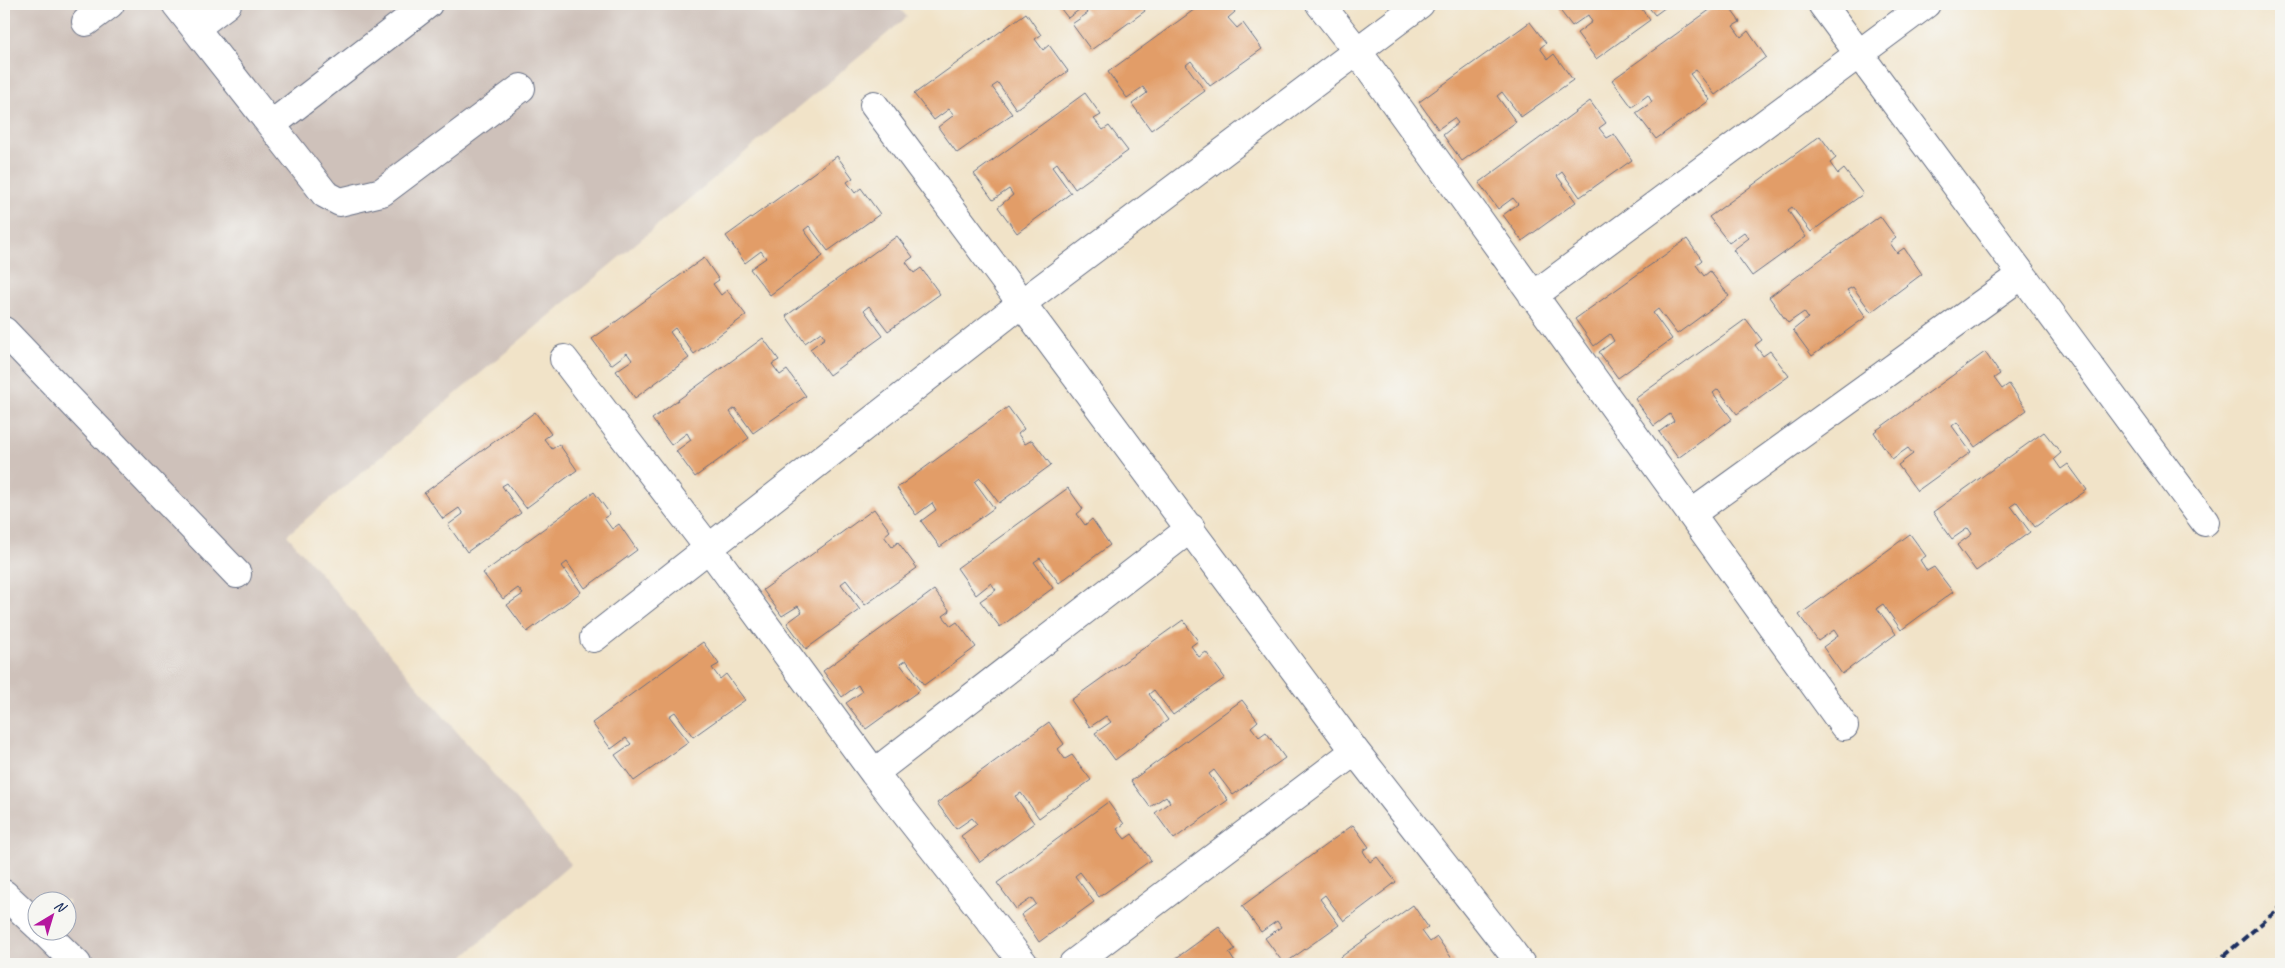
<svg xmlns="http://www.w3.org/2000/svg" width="2285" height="968" viewBox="0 0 2285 968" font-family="Caveat,sans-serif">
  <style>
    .industrial { fill: #cec1ba; fill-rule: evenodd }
    .building { fill: #e29d68 }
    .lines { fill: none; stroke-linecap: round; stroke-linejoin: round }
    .minor-casing { stroke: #666e83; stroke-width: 30 }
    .minor { stroke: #fff; stroke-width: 28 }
    .rail { stroke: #1b2f5e; stroke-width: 4; stroke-dasharray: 8 4; stroke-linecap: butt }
  </style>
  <rect width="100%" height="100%" fill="#f6f6f2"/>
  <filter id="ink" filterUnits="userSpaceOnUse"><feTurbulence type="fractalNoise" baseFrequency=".02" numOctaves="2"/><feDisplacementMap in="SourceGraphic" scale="10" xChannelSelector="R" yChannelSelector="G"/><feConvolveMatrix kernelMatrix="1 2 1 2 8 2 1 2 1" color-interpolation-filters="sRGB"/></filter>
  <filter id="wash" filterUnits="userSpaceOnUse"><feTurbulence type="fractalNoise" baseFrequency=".0096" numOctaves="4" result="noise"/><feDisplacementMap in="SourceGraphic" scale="20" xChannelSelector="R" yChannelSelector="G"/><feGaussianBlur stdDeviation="1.12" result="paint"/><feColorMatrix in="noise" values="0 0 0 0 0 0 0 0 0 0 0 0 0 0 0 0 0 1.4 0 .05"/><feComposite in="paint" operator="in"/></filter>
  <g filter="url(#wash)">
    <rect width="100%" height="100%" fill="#f1e3c8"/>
    <path class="industrial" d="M4,4H896L907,17L287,535L571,864L455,964H4ZM38,900H68V930H38Z"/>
    <g id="blocks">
      <path class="building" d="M1057,4H1140L1145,11L1091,50L1072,24L1088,13L1083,7L1068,18Z
        M1202,4H1229L1235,12L1228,18L1237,28L1243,23L1262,49L1210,86L1191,61L1186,65L1205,91L1151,130L1132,104L1147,93L1143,87L1127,98L1108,72Z
        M1555,4H1638L1650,20L1596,59L1577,33L1592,22L1588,15L1572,26Z
        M1646,4H1670L1655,15Z
        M1718,4H1727L1740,22L1733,26L1741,37L1748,31L1766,57L1715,95L1696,70L1690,74L1710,100L1656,139L1636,113L1652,102L1648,95L1632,107L1612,80Z
        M1026,13L1041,35L1035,39L1043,50L1049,45L1068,71L1016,109L998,83L992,87L1012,114L957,153L938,127L954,115L949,109L934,120L914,94Z
        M1530,22L1546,43L1540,48L1548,59L1554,54L1573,80L1521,117L1502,92L1497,96L1516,122L1462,161L1443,135L1458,123L1454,118L1438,129L1419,102Z
        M1085,93L1101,115L1094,119L1103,130L1109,126L1128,151L1075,189L1057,163L1052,167L1071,193L1017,233L998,207L1013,195L1009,189L993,200L974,174Z
        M1590,101L1606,123L1599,128L1607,138L1614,134L1632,160L1580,197L1562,172L1557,176L1576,202L1522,241L1503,215L1518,204L1513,198L1498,209L1479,183Z
        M1820,136L1836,158L1830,163L1838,174L1844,169L1863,194L1811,232L1792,207L1788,210L1806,237L1752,276L1733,250L1749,238L1744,232L1729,243L1709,217Z
        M837,156L853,178L847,182L855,193L861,188L880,214L828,251L809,226L804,230L823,256L770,295L750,269L766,258L761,251L745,263L726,236Z
        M1880,216L1896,238L1890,243L1897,253L1904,248L1922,274L1871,312L1853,287L1847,290L1866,317L1812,356L1793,330L1808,318L1804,312L1788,323L1769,297Z
        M897,236L913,257L906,262L914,273L921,268L940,294L888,331L869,306L864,310L883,336L829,375L810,349L825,338L821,332L805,343L786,316Z
        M1687,239L1702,260L1696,265L1704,276L1710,271L1729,296L1677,334L1658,309L1653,313L1672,339L1618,378L1599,352L1614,341L1610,334L1594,346L1575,319Z
        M704,258L719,280L713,284L721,295L727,290L746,315L694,354L675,328L670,332L689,358L635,398L616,371L632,360L627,353L611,365L592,339Z
        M1746,319L1762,340L1755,345L1763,356L1770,351L1789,376L1737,414L1718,389L1713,393L1732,419L1678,458L1659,432L1674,421L1670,414L1654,426L1635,399Z
        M763,338L779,360L772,364L780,375L787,370L806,396L753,433L735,408L730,412L749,438L695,477L676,451L691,440L687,433L671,445L652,419Z
        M1985,352L2000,374L1994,378L2002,389L2009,384L2027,410L1975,447L1957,422L1952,426L1971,452L1917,491L1898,465L1913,454L1908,448L1892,459L1874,432Z
        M1008,407L1024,429L1018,434L1025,444L1032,440L1051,465L999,503L980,478L975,482L994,508L940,547L921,521L936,510L932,503L916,515L897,488Z
        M535,412L551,434L544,439L552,449L559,444L577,470L526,508L507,483L502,486L521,513L467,552L448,525L463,514L459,508L443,519L424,493Z
        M2044,432L2061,453L2054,459L2061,469L2068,464L2087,490L2035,527L2017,502L2011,506L2030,532L1976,571L1957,545L1972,534L1968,528L1952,539L1933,512Z
        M1068,488L1083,509L1077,514L1085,525L1092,519L1110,545L1059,583L1040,558L1034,562L1053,588L1000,627L980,601L996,590L991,583L976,595L957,568Z
        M594,492L610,514L604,518L612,529L619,524L637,550L585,588L567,562L562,566L581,592L527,632L507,605L523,594L518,588L503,599L483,573Z
        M874,509L890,531L884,536L892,547L898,542L917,568L865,605L846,580L841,584L860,610L806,649L787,623L802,612L798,606L782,616L763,590Z
        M1910,534L1926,556L1920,560L1927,571L1934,567L1953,592L1901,630L1883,604L1877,608L1896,634L1842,674L1823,647L1838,636L1834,630L1818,641L1799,615Z
        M934,590L950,611L943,616L951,626L957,622L976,647L924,685L906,660L900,664L920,690L866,729L846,703L862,692L858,685L842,697L823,671Z
        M1183,620L1198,641L1191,646L1199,657L1206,652L1225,678L1173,715L1154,690L1149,694L1168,720L1115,760L1095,733L1111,722L1106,716L1090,727L1071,700Z
        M703,642L719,664L712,668L720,679L726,674L745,700L693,737L675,712L669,716L689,742L634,781L615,755L631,744L626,738L611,749L592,723Z
        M1242,700L1258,721L1251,727L1259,737L1266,732L1285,758L1233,795L1214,770L1209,774L1228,800L1174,839L1155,813L1170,802L1166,796L1150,807L1131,781Z
        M1049,722L1064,744L1058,749L1065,759L1072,755L1091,780L1039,818L1021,793L1015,796L1034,823L980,862L961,836L977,824L972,818L956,829L937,803Z
        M1108,802L1124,824L1117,829L1125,839L1132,834L1151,860L1099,897L1080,872L1075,876L1094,902L1039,942L1021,915L1036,904L1032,898L1016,909L997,883Z
        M1353,825L1369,847L1363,851L1370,862L1377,857L1396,882L1344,921L1325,895L1320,899L1339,925L1284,964L1265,938L1281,927L1277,921L1261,932L1242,906Z
        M1413,905L1428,927L1422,931L1430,942L1437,937L1455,963L1331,964Z
        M1219,927L1235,949L1229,953L1236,964H1168Z"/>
    </g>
  </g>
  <g filter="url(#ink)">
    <use href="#blocks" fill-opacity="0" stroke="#666e83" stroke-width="1"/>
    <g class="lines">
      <g class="minor-casing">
        <path id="minor" d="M176,4L325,194L340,202L382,192L521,88
          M1320,4L1358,52L1844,726
          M1822,4L2205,522
          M86,22L110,4
          M195,28L227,4
          M874,105L1355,751L1521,964
          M271,125L428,4
          M1533,296L1926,4
          M4,331L237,574
          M564,359L708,547L874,773L1024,964
          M1691,514L2022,275
          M594,638L1022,303L1420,4
          M874,773L1191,528
          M4,894L38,926
          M42,930L77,964
          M1073,964L1355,751"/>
      </g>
      <use href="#minor" class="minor"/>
      <path class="rail" d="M2214,964L2281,907"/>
    </g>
  </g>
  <rect width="2285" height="968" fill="none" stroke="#f6f6f2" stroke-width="20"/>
  <g transform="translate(52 916) rotate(38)"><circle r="24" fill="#f6f6f2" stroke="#9ea6b7"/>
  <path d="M0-4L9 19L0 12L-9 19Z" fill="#b5179e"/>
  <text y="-8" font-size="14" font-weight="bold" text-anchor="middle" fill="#1b2f5e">N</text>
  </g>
</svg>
